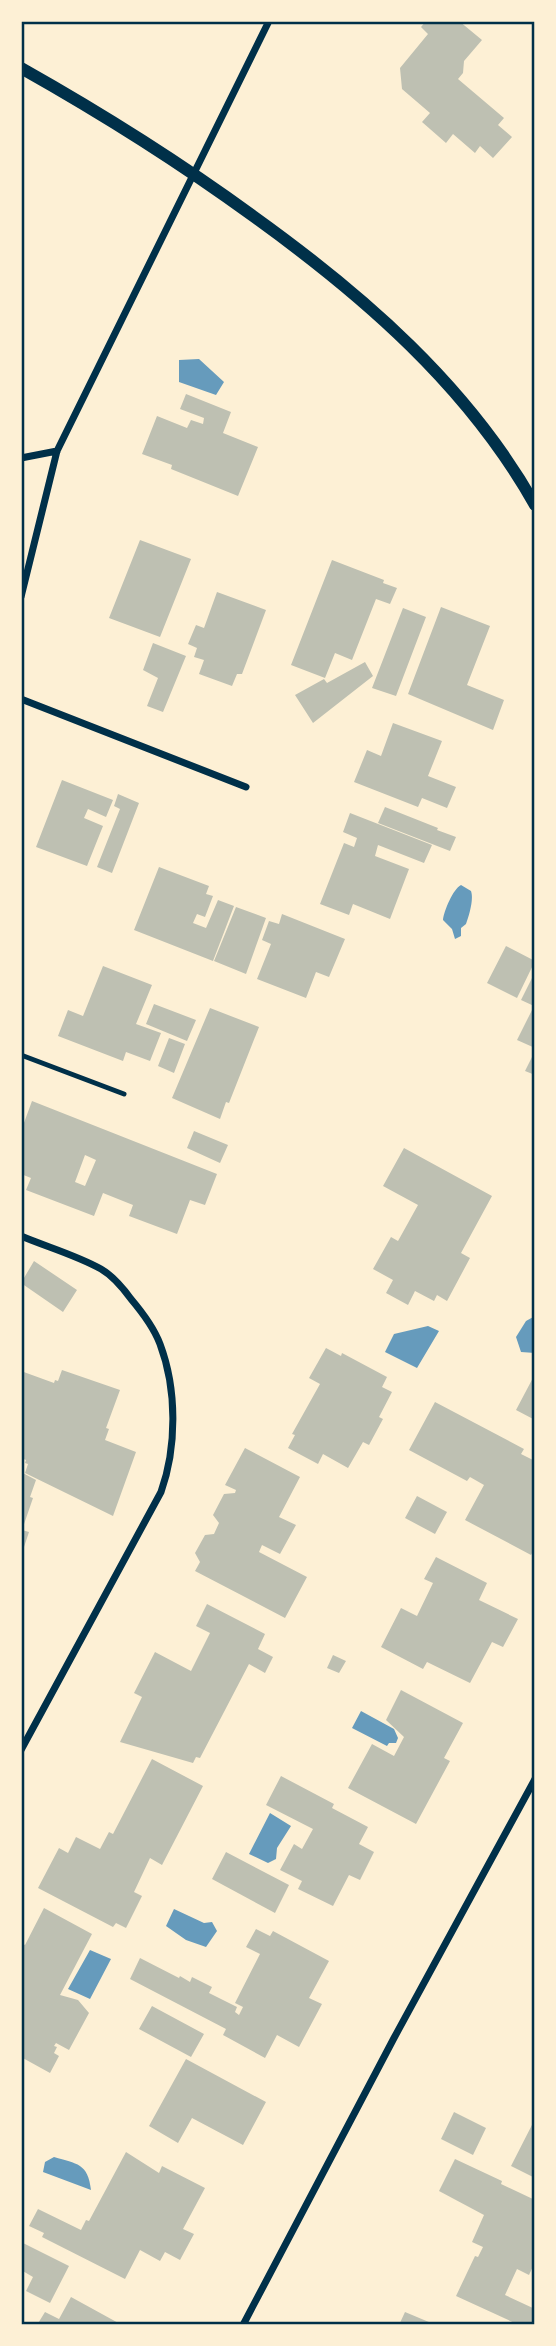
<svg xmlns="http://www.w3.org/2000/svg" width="556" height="2346" viewBox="0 0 556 2346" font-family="'Fira Sans',sans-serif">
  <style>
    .water { fill: #669bbc }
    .building { fill: #bec0b2; fill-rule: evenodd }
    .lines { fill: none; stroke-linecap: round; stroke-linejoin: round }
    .service { stroke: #003049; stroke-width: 5 }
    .minor { stroke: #003049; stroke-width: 7 }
    .tertiary { stroke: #003049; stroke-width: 12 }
    .neatline { fill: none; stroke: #003049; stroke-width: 2.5 }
  </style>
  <rect width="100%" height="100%" fill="#fdf0d5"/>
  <path class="water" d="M199,359L224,382L216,395L179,382V360Z
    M461,885L471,891C474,899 469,916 466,924L461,928V936L455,939L452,929L443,920C444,911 453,889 461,885Z
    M535,1316V1353L521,1352L516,1337L526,1321Z
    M428,1326L439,1331L417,1368L385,1352L394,1334Z
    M361,1711L394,1729L398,1738L396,1743H389L387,1746L352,1728Z
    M270,1813L291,1826L277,1848L276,1859L268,1863L249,1854Z
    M174,1909L204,1923L212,1922L217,1931L206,1947L186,1940L166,1926Z
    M90,1950L111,1959L90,1999L68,1989Z
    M54,2157C77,2164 88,2163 91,2190L43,2172L45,2162Z"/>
  <path class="building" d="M426,21H459L482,40L464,61L463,73L458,79L504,118L498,125L512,137L493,158L480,146L475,153L453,134L446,143L422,122L430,113L402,89L400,68L428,34L421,27Z
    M186,394L231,412L223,433L258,447L238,496L171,469L172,465L142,454L157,416L187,428L191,420L203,424L204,418L180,409Z
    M140,540L191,559L160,637L109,618Z
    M332,560L384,580L383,583L397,588L390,604L376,599L352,660L335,653L325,678L291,665Z
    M217,592L266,610L242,674H237L232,686L199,674L204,660L194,657L197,648L188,644L196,625L204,628Z
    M441,607L490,626L467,685L504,700L493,730L408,694Z
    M403,608L426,617L396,696L372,688Z
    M153,643L186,656L163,712L147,706L158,678L143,670Z
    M365,662L373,676L313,723L295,695L324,679L327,683Z
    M393,723L442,741L428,776L456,787L447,808L422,798L418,807L354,782L367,750L381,756Z
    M62,780L113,800L106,817L88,809L84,818L103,826L87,866L36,847Z
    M118,794L139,803L112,873L97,867L120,809L114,806Z
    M385,807L438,828L437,830L456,837L450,851L378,823Z
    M350,813L432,845L424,863L378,845L375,856L409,869L390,919L353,904L349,915L320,904L344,843L354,847L357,838L343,832Z
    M159,867L209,886L206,894L213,896L205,917L197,914L193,923L206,928L218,900L234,906L213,961L134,930Z
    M236,907L266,918L246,974L214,961Z
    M282,914L345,939L329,977L316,972L306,998L257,979L271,944L262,940L269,921L279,924Z
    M506,946L535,961L517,998L487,983Z
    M103,966L152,985L136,1024L161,1033L150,1061L126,1052L123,1061L58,1036L68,1010L83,1016Z
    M535,972V1048L517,1040L534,1006L521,1000Z
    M154,1004L196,1020L187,1041L146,1024Z
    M210,1008L259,1027L229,1103L226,1102L220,1119L172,1098Z
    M169,1038L185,1044L174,1073L158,1066Z
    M535,1051V1075L525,1071Z
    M32,1101L217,1174L205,1205L190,1200L177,1234L129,1216L133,1205L103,1193L94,1216L26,1190L31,1178L21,1174V1131ZM85,1155L96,1160L85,1186L75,1182Z
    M194,1131L228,1145L220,1163L187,1148Z
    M404,1148L492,1196L461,1253L470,1258L447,1301L437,1295L434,1301L415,1291L408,1305L386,1293L393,1280L373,1269L391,1237L398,1241L418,1205L383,1186Z
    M34,1261L77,1290L63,1312L21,1283Z
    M326,1348L341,1356L342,1353L387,1377L382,1387L392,1392L379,1417L383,1419L369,1445L363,1442L348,1468L323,1454L318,1464L288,1448L295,1435L292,1434L320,1384L309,1378Z
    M62,1370L120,1390L106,1428L109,1429L105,1440L136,1452L113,1516L25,1473L28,1464L25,1463L26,1460L21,1458V1371L54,1383L55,1380L58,1381Z
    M535,1374V1420L516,1410Z
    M435,1402L524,1449L521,1454L535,1461V1548L531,1555L465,1520L484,1485L470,1477L467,1481L409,1450Z
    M245,1448L300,1477L279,1517L296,1525L280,1554L262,1545L259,1552L307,1577L285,1618L195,1571L200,1562L195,1553L205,1535L214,1534L219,1523L213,1515L224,1494L235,1493L236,1490L225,1485Z
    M21,1472L36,1480L30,1497L33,1498L22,1530L29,1532L21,1556Z
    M417,1496L447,1512L435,1534L405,1518Z
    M436,1557L487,1583L479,1600L518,1619L503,1647L492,1642L470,1683L427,1662L423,1669L381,1647L401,1608L417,1616L433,1583L424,1579Z
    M207,1604L265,1634L258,1649L273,1657L265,1673L249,1664L200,1758L196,1757L193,1763L120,1742L142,1697L134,1693L155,1652L191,1671L210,1633L196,1626Z
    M333,1655L346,1661L339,1673L327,1668Z
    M401,1690L463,1723L444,1758L450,1761L416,1824L348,1788L372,1744L394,1756L404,1737L386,1720Z
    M152,1759L203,1786L162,1865L150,1858L134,1892L142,1896L126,1928L116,1923L113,1927L38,1888L59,1848L68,1853L76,1837L100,1849L109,1832L113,1834Z
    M281,1776L334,1804L332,1808L368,1827L359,1844L374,1852L360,1880L349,1875L333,1906L298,1889L302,1881L280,1870L294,1844L302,1849L313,1829L266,1805Z
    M226,1852L289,1885L275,1913L212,1879Z
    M44,1908L92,1934L60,1995L78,2000L89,2013L69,2050L56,2043L54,2046L57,2047L54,2053L59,2056L50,2073L21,2057V1943L25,1945Z
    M256,1929L270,1936L273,1931L329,1961L309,1998L322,2004L299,2047L277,2035L265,2058L223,2035L226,2029L130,1979L140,1958L179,1978L180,1976L190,1982L192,1977L212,1987L209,1993L237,2007L235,2012L239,2015L243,2007L235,2003L260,1954L246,1947Z
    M152,2006L204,2034L191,2057L139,2029Z
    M186,2059L266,2102L243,2145L192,2118L178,2143L149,2126Z
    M454,2112L486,2128L473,2155L441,2139Z
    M535,2119V2178L511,2166Z
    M126,2152L159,2173L162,2166L205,2188L183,2229L194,2234L180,2260L165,2252L160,2261L140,2250L125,2279L42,2237L44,2233L29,2226L38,2209L81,2230L86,2220L89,2221Z
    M455,2159L502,2181L501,2184L535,2200V2262L529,2275L517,2269L505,2295L535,2309V2325H519L456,2296L475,2256L478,2257L483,2247L472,2242L484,2215L439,2191Z
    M21,2242L69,2266L50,2303L26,2291L33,2277L21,2270Z
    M71,2297L122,2325H37L45,2312L59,2319Z
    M405,2312L436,2325H399Z"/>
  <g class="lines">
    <path class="service" d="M21,1055L124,1094"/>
    <path class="minor" d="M21,458L57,451
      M21,597L57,451L269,21
      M21,699L246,787
      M21,1236C47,1247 76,1255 101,1269C113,1276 123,1288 131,1299C142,1312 154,1328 160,1344C177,1389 177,1447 161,1492L21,1750
      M243,2325L394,2038L535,1779"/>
    <path class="tertiary" d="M21,68C101,113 179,162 253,216C363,295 468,386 535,505"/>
  </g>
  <rect width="556" height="2346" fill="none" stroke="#fdf0d5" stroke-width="46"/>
  <rect x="23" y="23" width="510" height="2300" class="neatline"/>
</svg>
